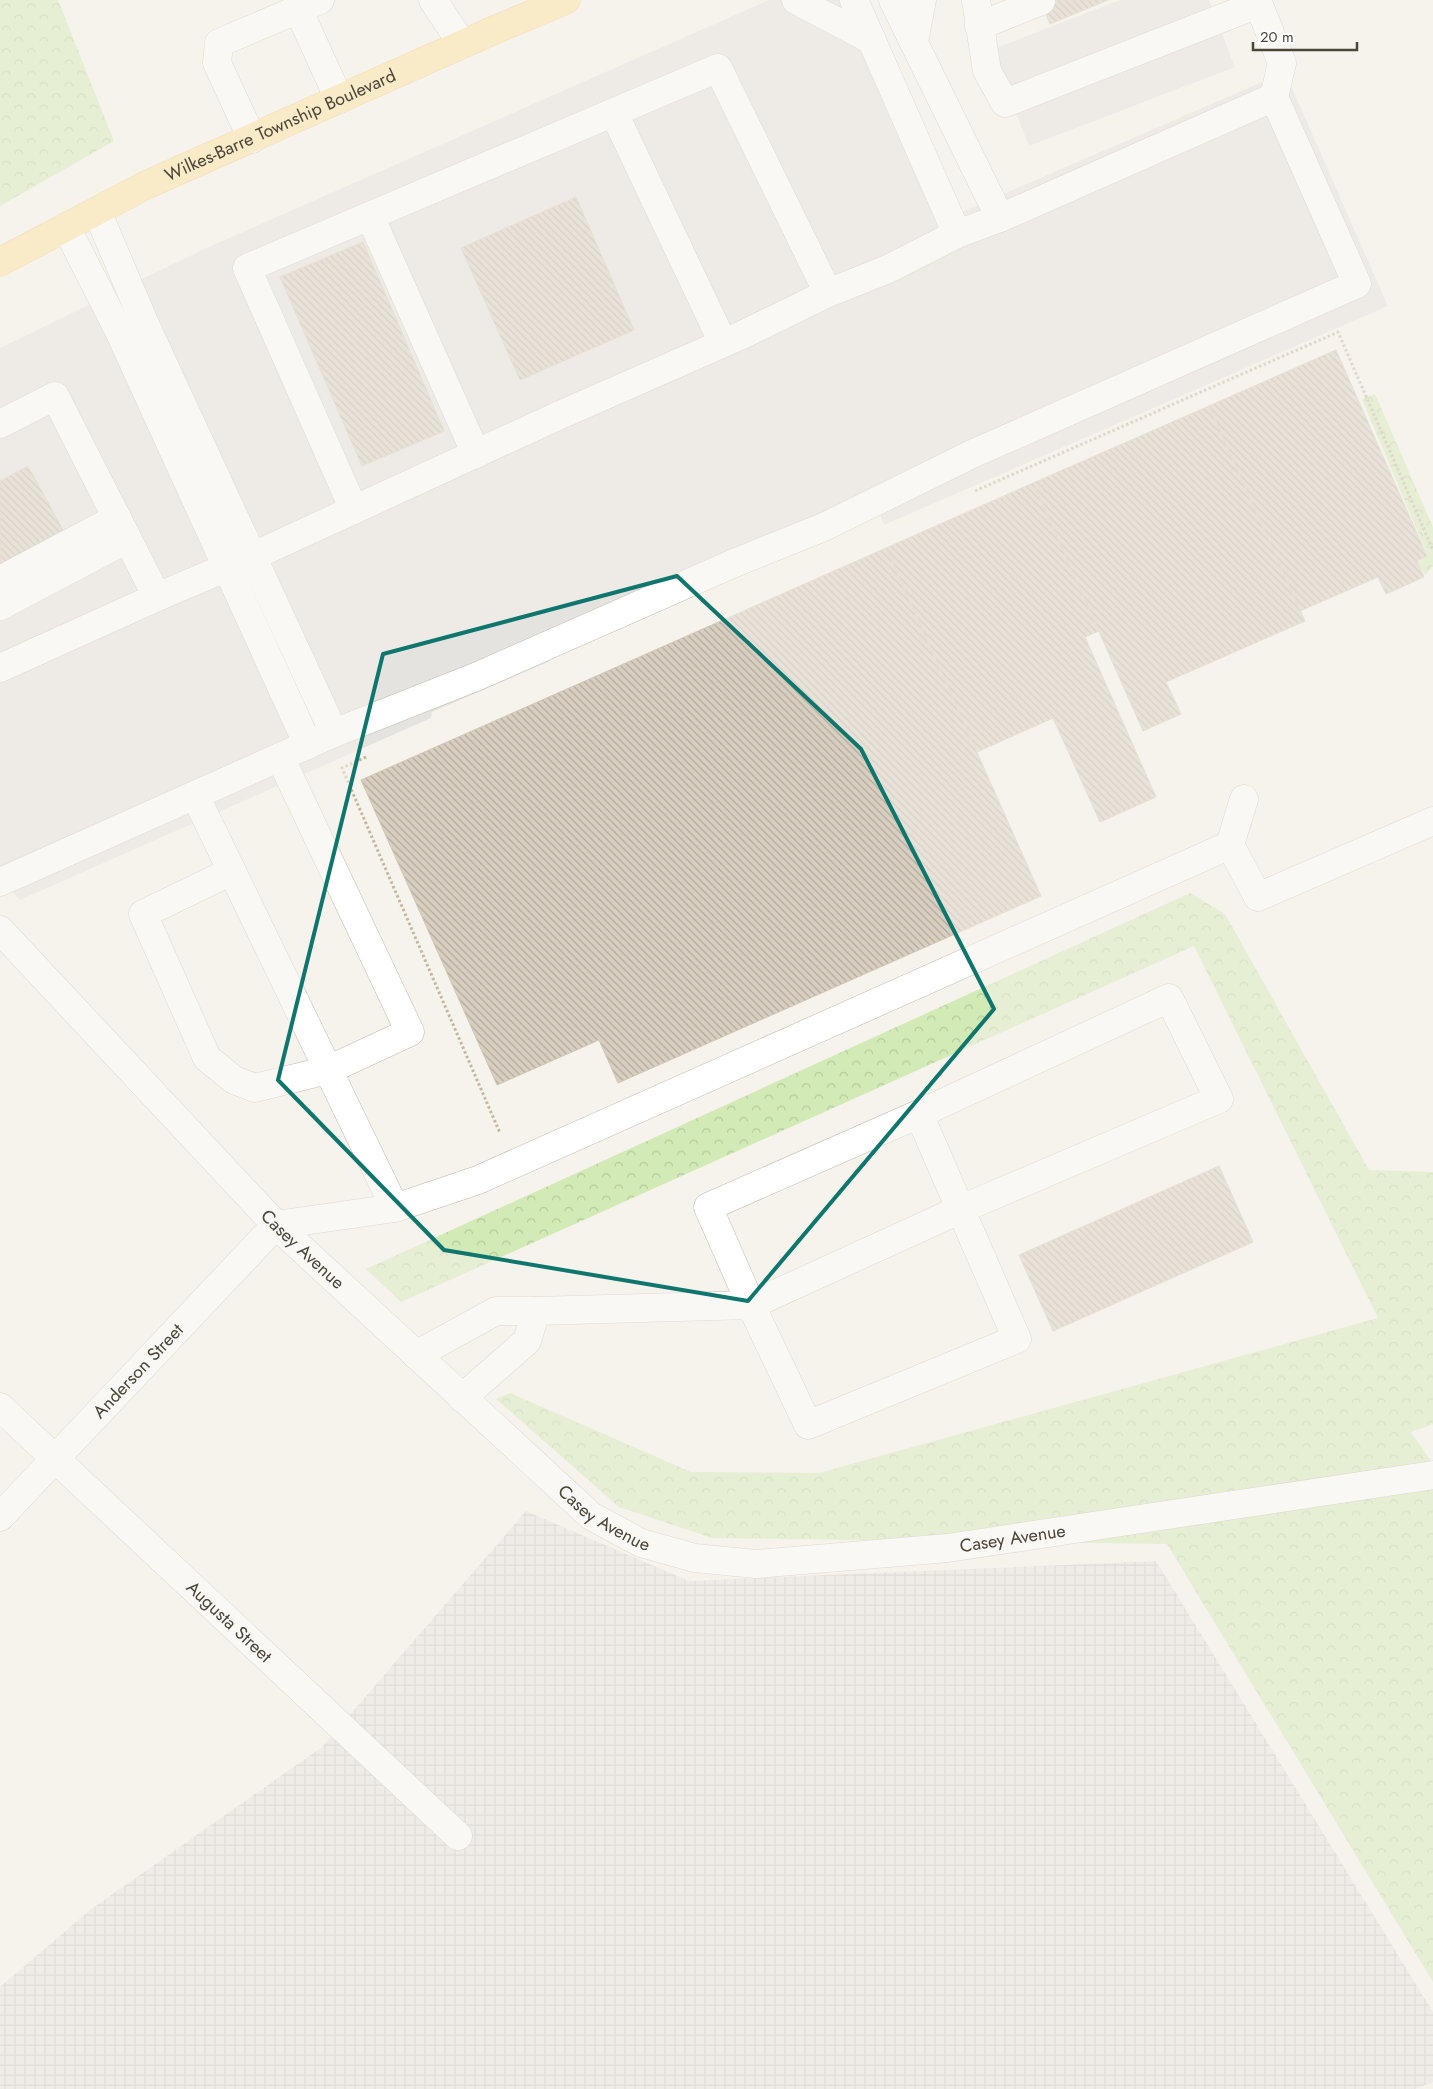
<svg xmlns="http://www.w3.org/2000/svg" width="1433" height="2089" viewBox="0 0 1433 2089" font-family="Jost,sans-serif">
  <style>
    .industrial { fill: url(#industrial-grid) }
    .forest { fill: url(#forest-crowns) }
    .parking { fill: #e5e3e0 }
    .building { fill: url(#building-back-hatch); stroke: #d3c7b4 }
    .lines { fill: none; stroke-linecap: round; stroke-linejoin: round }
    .minor-casing { stroke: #c2bbae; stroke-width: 29 }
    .major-casing { stroke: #e6c16a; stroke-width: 29 }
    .path { stroke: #c4b79f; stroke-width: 3; stroke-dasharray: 2.5 2.5; stroke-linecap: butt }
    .minor { stroke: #fff; stroke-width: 28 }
    .major { stroke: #ffe39c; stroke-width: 28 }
    .marked { fill: none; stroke: #0f766e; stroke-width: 4; stroke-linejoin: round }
    .labels { text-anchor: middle; stroke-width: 4.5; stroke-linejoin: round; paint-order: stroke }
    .street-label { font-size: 18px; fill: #4b4439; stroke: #fff }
  </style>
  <defs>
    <pattern id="industrial-grid" width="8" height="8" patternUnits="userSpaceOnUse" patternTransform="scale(1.25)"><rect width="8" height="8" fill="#e6e2dd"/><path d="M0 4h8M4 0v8" fill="none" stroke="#c7c3be"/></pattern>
    <pattern id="forest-crowns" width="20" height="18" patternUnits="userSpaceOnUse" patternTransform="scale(1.25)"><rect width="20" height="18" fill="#d2eab5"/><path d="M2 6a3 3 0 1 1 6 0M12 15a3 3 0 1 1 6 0" fill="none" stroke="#b6ca9c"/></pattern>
    <pattern id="building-back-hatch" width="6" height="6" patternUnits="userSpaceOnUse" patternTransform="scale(1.25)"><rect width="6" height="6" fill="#d8cfc1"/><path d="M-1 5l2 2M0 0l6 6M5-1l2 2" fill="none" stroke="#b1aa9e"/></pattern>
  </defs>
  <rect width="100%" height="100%" fill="#f6f3ec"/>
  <path class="industrial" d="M526,1511L689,1581L1156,1561L1433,2012V2082L1415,2089H0V1987L90,1910L322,1747Z"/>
  <path class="forest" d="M0,0H58L114,141L0,206Z
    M1375,394L1433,527V566L1425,575L1418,562L1428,556L1362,399Z
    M1190,893L1225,914L1369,1170L1433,1172V1424L1411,1432L1433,1464V1982L1167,1544L712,1538L619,1507L496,1399L510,1393L691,1472L819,1473L1378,1318L1194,946L401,1302L366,1269Z"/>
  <path class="parking" d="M769,0H839L939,222L1285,72L1388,306L884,525L880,515L803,549L562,638L548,662L432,712L431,718L20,900L0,879V348L202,250Z
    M1120,0H1209L1235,67L1029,146L991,50Z"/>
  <path class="building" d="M1040,0H1108L1050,24Z
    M576,197L634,330L520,380L461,248Z
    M363,242L444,431L362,466L280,277Z
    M1336,350L1427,556L1417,561L1424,577L1386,594L1378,577L1300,611L1209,406Z
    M1209,406L1305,621L1166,682L1181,714L1143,731L1033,483Z
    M28,466L63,530L0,565V481Z
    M1033,483L1099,631L1085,637L1156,797L1100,822L1053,718L977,752L886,548Z
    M886,548L1041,896L618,1083L599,1040L497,1085L361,780Z
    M1219,1166L1253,1242L1053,1331L1019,1255Z"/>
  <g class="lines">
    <g class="minor-casing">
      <g id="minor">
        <path d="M433,0L462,44"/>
        <path d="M796,0L872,40"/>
        <path d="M854,0L957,234"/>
        <path d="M893,0L1000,218"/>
        <path d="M976,0L987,71L1005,103L1258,4"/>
        <path d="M1257,0L1282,63L1274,97"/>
        <path d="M298,9L339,99"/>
        <path d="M979,26L1041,1"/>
        <path d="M914,42L922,0"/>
        <path d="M614,113L723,343"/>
        <path d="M252,139L217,63L219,43L320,0"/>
        <path d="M97,211L144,322L334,733"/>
        <path d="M370,216L476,454"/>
        <path d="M66,227L119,331L308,745"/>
        <path d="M0,424L55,396L157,597"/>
        <path d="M354,510L247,268L718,68L828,293"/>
        <path d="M0,580L117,518"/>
        <path d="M0,606L127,539"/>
        <path d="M0,668L157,597L253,556L560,415L742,335L828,293L888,269L957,234L1000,218L1274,97L1357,284L972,454L824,527L732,564L478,676L334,733L0,882"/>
        <path d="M1230,845L1244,799"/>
        <path d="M232,871L143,914L207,1058L234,1080L255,1088L328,1070L410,1032L280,757"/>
        <path id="s1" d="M0,930L276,1225L591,1516L641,1543L695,1558L756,1564L948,1548L1433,1475"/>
        <path d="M395,1208L478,1180L1230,845L1258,897L1433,821"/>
        <path d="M416,1355L496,1311H536L751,1305L959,1210L1219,1099L1169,998L919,1114L708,1207L751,1305L808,1425L1017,1339L919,1114"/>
        <path d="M462,1398L527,1341L536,1311"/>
        <path id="s2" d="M0,1407L458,1836"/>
        <path id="s3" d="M0,1517L276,1225L395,1208L195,795"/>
      </g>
    </g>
    <g class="major-casing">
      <g id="major">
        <path id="s4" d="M0,262L146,185L492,31L566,0"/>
      </g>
    </g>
    <path class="path" d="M975,491L1338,332L1433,550
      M366,757L342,768L500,1133"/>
    <use href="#minor" class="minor"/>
    <use href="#major" class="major"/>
  </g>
  <path d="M0 0H1433V2089H0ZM677,576L861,749L994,1009L748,1301L444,1250L278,1080L383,654Z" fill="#f6f3ec" fill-opacity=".55" fill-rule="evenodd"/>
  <path class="marked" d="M677,576L861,749L994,1009L748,1301L444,1250L278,1080L383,654Z"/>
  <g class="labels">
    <g class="street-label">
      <text dy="6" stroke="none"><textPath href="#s4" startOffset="312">Wilkes-Barre Township Boulevard</textPath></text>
      <text dy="6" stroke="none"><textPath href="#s1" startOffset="440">Casey Avenue</textPath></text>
      <text dy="6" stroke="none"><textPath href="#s3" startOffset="201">Anderson Street</textPath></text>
      <text dy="6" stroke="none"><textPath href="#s1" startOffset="845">Casey Avenue</textPath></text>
      <text dy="6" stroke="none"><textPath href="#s1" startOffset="1265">Casey Avenue</textPath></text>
      <text dy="6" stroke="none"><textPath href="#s2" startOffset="314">Augusta Street</textPath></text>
    </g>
  </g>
  <path d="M1253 42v8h104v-8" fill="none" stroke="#4b4439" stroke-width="2.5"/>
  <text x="1260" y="42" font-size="15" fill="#4b4439" stroke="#ffffff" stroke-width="4" paint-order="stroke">20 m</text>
</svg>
